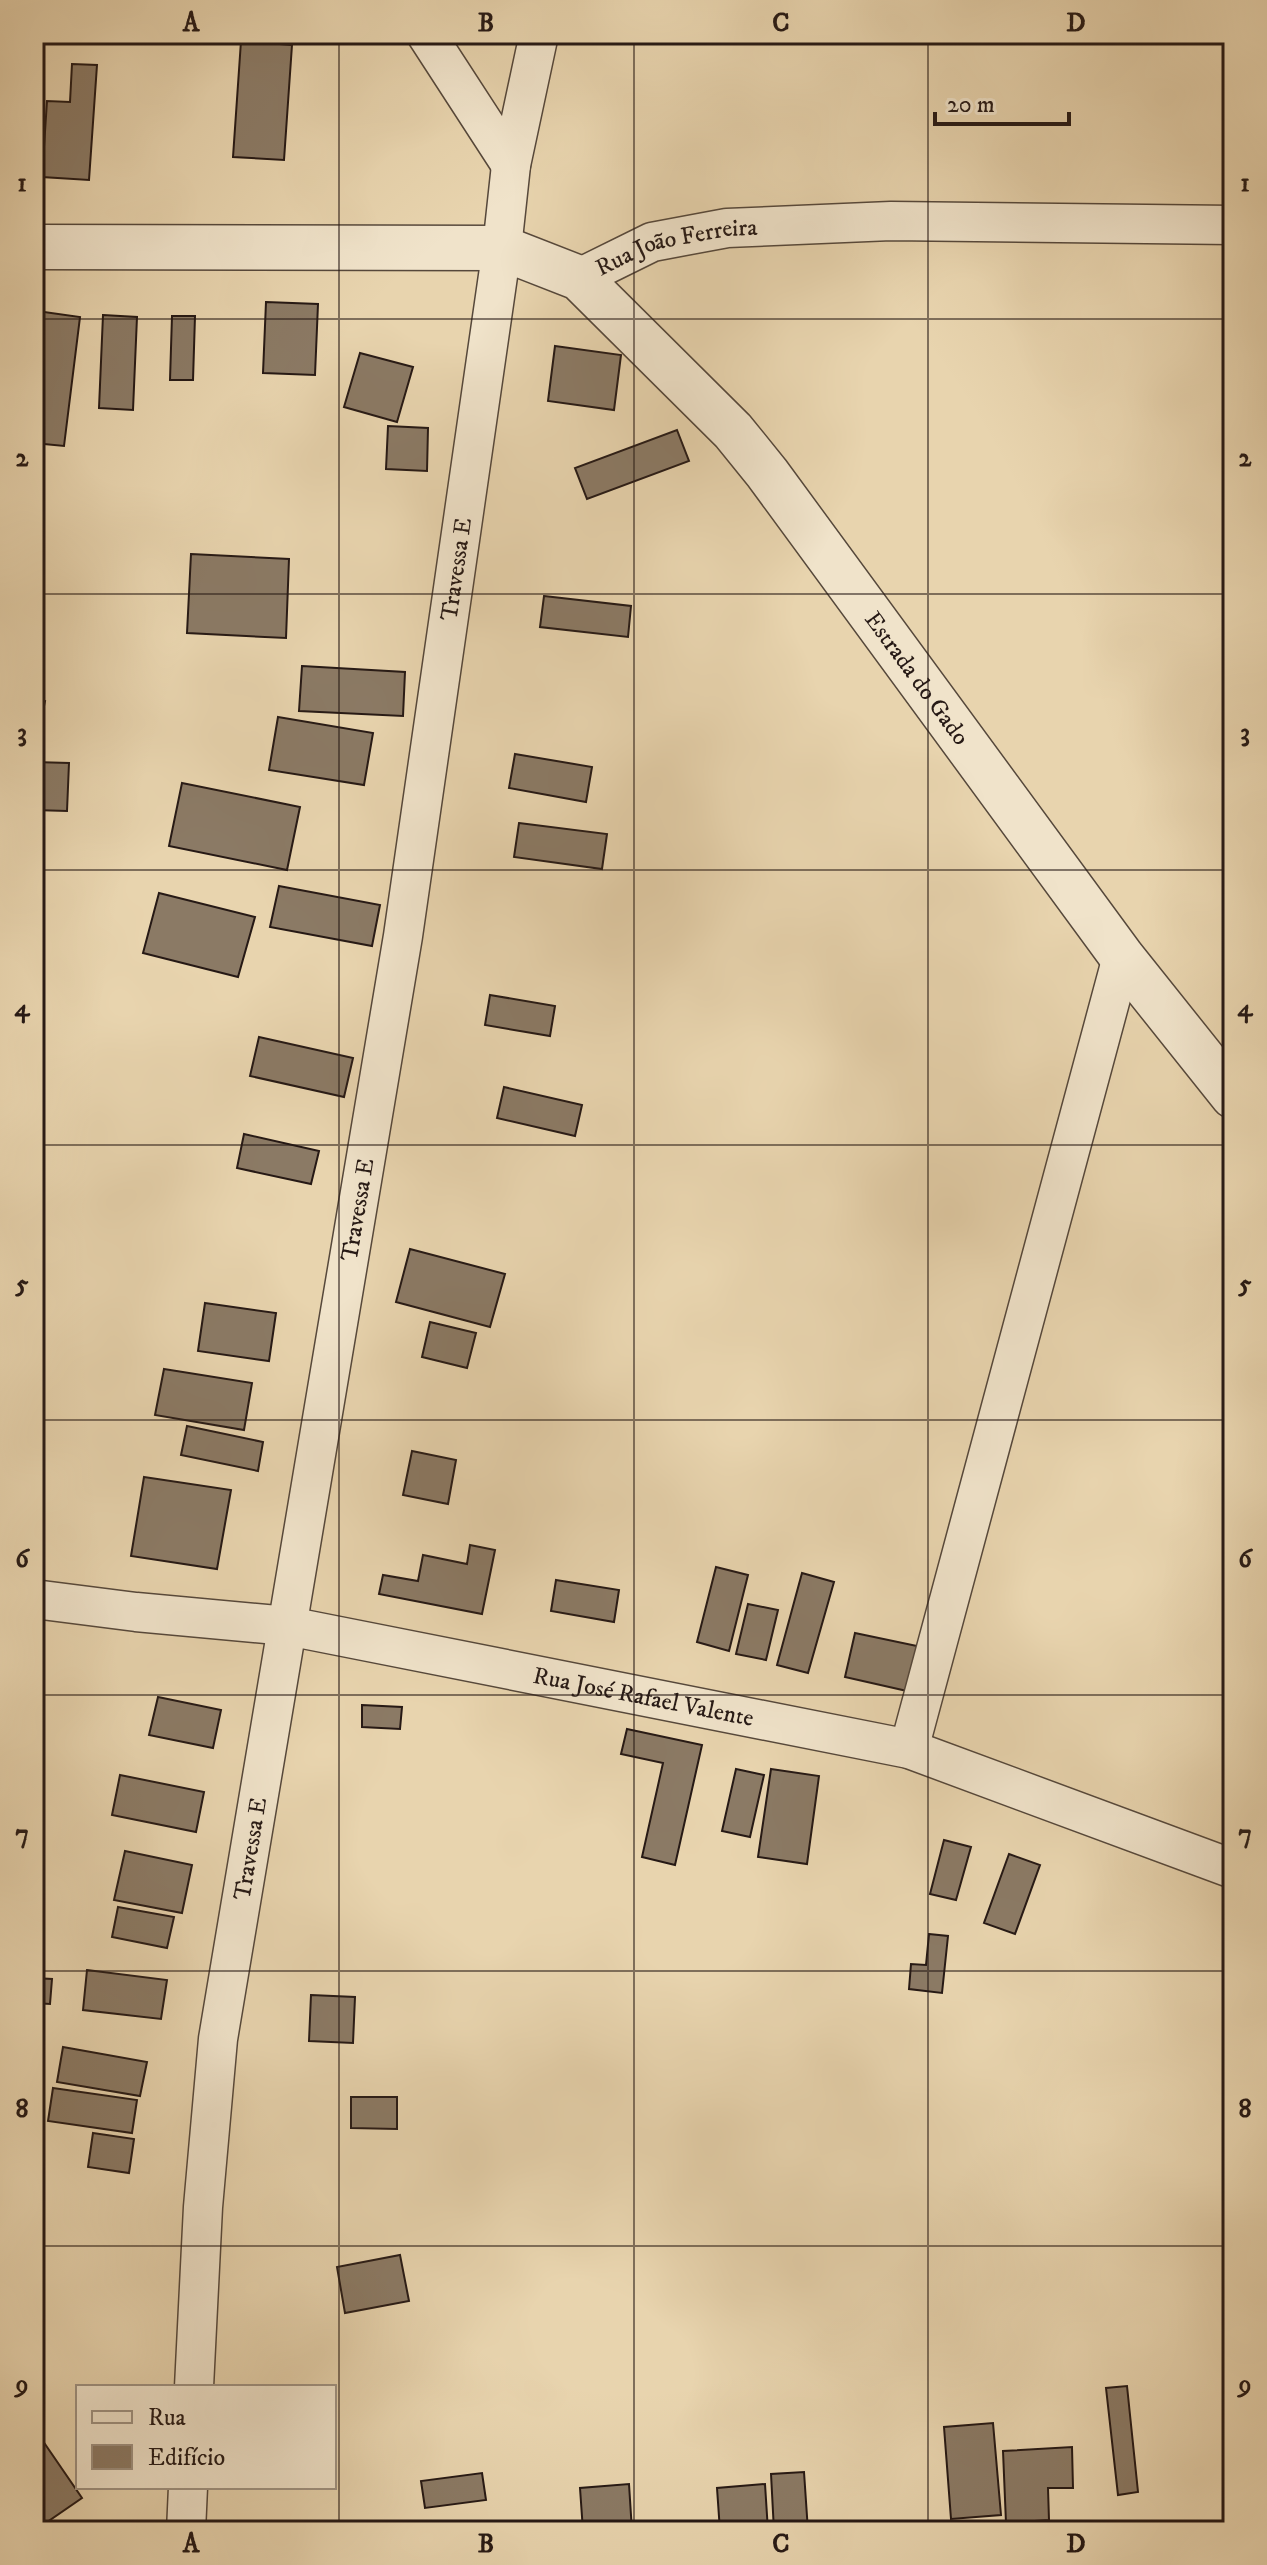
<svg xmlns="http://www.w3.org/2000/svg" width="1267" height="2565" viewBox="0 0 1267 2565" font-family="'IM FELL DW Pica',serif">
  <style>
    .building { fill: #8b7a65; stroke: #261915; stroke-width: 2 }
    .lines { fill: none; stroke-linecap: round; stroke-linejoin: round }
    .minor-casing { stroke: #56483b; stroke-width: 41 }
    .tertiary-casing { stroke: #56483b; stroke-width: 47 }
    .minor { stroke: #f0e3ca; stroke-width: 38 }
    .tertiary { stroke: #f0e3ca; stroke-width: 44 }
    .grid { fill: none; stroke: #261915; stroke-width: 2; stroke-opacity: 0.55 }
    .labels { text-anchor: middle; stroke-width: 6; stroke-linejoin: round; paint-order: stroke }
    .street-label { font-size: 24px; fill: #261915; stroke: #f0e3ca }
    .neatline { fill: none; stroke: #261915; stroke-width: 3 }
    .grid-label { font-size: 26px; text-anchor: middle; font-weight: bold; fill: #261915 }
  </style>
  <rect width="100%" height="100%" fill="#e8d4ae"/>
  <filter id="stains"><feTurbulence type="fractalNoise" baseFrequency=".0025" numOctaves="4"/><feColorMatrix values="0 0 0 0 .2 0 0 0 0 .09 0 0 0 0 .02 0 0 0 .5 -.17"/></filter>
  <radialGradient id="worn" r=".72"><stop offset=".6" stop-color="#630" stop-opacity="0"/><stop offset="1" stop-color="#630" stop-opacity=".3"/></radialGradient>
  <path class="building" d="M34,34H39L34,77Z
    M241,41L292,45L284,160L233,157Z
    M72,64L97,65L89,180L42,177L47,101L70,102Z
    M34,115L42,116L36,167H34Z
    M266,302L318,304L315,375L263,373Z
    M37,311L80,317L64,446L34,443V334Z
    M103,315L137,317L133,410L99,408Z
    M172,316H195L193,380H170Z
    M555,346L621,355L614,410L548,401Z
    M360,353L413,367L397,422L344,407Z
    M388,426L428,428L427,471L386,469Z
    M677,430L689,461L587,499L575,468Z
    M191,554L289,559L286,638L187,633Z
    M544,596L631,606L628,637L540,627Z
    M302,666L405,672L403,716L299,711Z
    M34,699L45,701L40,726L34,724Z
    M278,717L373,733L364,785L269,770Z
    M515,754L592,767L586,802L509,788Z
    M34,762L69,763L67,811L34,810Z
    M182,783L300,807L287,870L169,846Z
    M519,823L607,834L602,869L514,857Z
    M279,886L380,905L372,946L270,927Z
    M159,893L255,917L238,977L143,953Z
    M490,995L555,1006L550,1036L485,1025Z
    M259,1037L353,1058L344,1097L250,1076Z
    M504,1087L582,1105L575,1136L497,1118Z
    M244,1134L319,1151L311,1184L237,1168Z
    M410,1249L505,1274L490,1327L396,1302Z
    M205,1303L276,1313L269,1361L198,1351Z
    M430,1322L476,1333L467,1368L422,1357Z
    M164,1369L252,1383L244,1430L155,1415Z
    M187,1426L263,1442L258,1471L181,1455Z
    M412,1451L456,1460L448,1504L403,1495Z
    M144,1477L231,1490L217,1569L131,1556Z
    M470,1545L495,1550L482,1614L379,1594L383,1575L418,1581L423,1555L467,1564Z
    M716,1567L748,1575L729,1651L697,1642Z
    M802,1573L834,1582L808,1673L777,1665Z
    M556,1580L619,1590L614,1622L551,1611Z
    M748,1604L778,1610L766,1660L736,1654Z
    M855,1633L917,1646L907,1691L845,1677Z
    M158,1697L221,1710L213,1748L149,1735Z
    M362,1705L402,1707L400,1729L362,1727Z
    M627,1729L702,1745L675,1865L642,1857L663,1763L621,1754Z
    M736,1769L764,1775L750,1837L722,1831Z
    M771,1769L819,1776L807,1864L758,1857Z
    M120,1775L204,1792L196,1832L112,1815Z
    M944,1840L971,1847L956,1900L930,1894Z
    M125,1851L192,1865L182,1913L114,1900Z
    M1009,1854L1040,1865L1015,1934L984,1923Z
    M118,1907L174,1917L167,1948L112,1937Z
    M929,1934L948,1936L942,1993L909,1989L911,1964L926,1965Z
    M87,1970L167,1980L161,2019L83,2010Z
    M34,1978L52,1979L50,2004L34,2003Z
    M311,1995L355,1997L353,2043L309,2041Z
    M63,2047L147,2062L140,2096L57,2082Z
    M53,2088L137,2100L132,2133L48,2121Z
    M351,2097H397V2129L351,2128Z
    M93,2133L134,2139L129,2173L88,2167Z
    M400,2255L409,2301L345,2313L337,2267Z
    M1127,2386L1138,2492L1118,2495L1106,2388Z
    M993,2423L1001,2515L951,2519L944,2427Z
    M34,2428L82,2498L34,2531Z
    M1072,2447L1073,2488H1048L1049,2520L1006,2523L1003,2451Z
    M804,2472L808,2531H774L771,2474Z
    M482,2473L486,2500L425,2508L421,2481Z
    M629,2484L632,2531H583L580,2488Z
    M765,2484L768,2531H720L717,2488Z"/>
  <g class="lines">
    <g class="minor-casing">
      <g id="minor">
        <path d="M426,34L511,165"/>
        <path id="s1" d="M579,278L652,242L727,228L891,221L1233,225"/>
        <path id="s2" d="M34,1599L136,1612L288,1626L909,1749L1233,1869"/>
        <path d="M909,1749L1122,957"/>
        <path id="s3" d="M194,2387L203,2207L218,2039L403,936L502,248L511,165L539,34"/>
        <path d="M186,2531L188,2487"/>
      </g>
    </g>
    <g class="tertiary-casing">
      <g id="tertiary">
        <path id="s4" d="M34,247L502,248L579,278L733,431L767,473L1122,957L1233,1096"/>
      </g>
    </g>
    <use href="#minor" class="minor"/>
    <use href="#tertiary" class="tertiary"/>
  </g>
  <path class="grid" d="M339,34V2531M634,34V2531M928,34V2531M34,319H1233M34,594H1233M34,870H1233M34,1145H1233M34,1420H1233M34,1695H1233M34,1971H1233M34,2246H1233"/>
  <g class="labels">
    <g class="street-label">
      <text dy="8" stroke="none"><textPath href="#s1" startOffset="104">Rua João Ferreira</textPath></text>
      <text dy="8" stroke="none"><textPath href="#s3" startOffset="1838">Travessa E</textPath></text>
      <text dy="8" stroke="none"><textPath href="#s4" startOffset="1076">Estrada do Gado</textPath></text>
      <text dy="8" stroke="none"><textPath href="#s3" startOffset="1190">Travessa E</textPath></text>
      <text dy="8" stroke="none"><textPath href="#s2" startOffset="618">Rua José Rafael Valente</textPath></text>
      <text dy="8" stroke="none"><textPath href="#s3" startOffset="542">Travessa E</textPath></text>
    </g>
  </g>
  <rect width="1267" height="2565" fill="none" stroke="#e8d4ae" stroke-width="88"/>
  <rect x="76" y="2385" width="260" height="104" fill="#f0e3ca" stroke="#9f9282" stroke-width="2"/>
  <rect x="92" y="2411" width="40" height="12" fill="#f0e3ca" stroke="#9f9282" stroke-width="2"/>
  <text x="148" y="2425" font-size="24" fill="#261915">Rua</text>
  <rect x="92" y="2445" width="40" height="24" fill="#8b7a65" stroke="#9f9282" stroke-width="2"/>
  <text x="148" y="2465" font-size="24" fill="#261915">Edifício</text>
  <path d="M935 112v12h134v-12" fill="none" stroke="#261915" stroke-width="4"/>
  <text x="947" y="112" font-size="24" fill="#261915" stroke="#f0e3ca" stroke-width="6" paint-order="stroke">20 m</text>
  <rect x="44" y="44" width="1179" height="2477" class="neatline"/>
  <g class="grid-label">
    <text x="191" y="31">A</text>
    <text x="486" y="31">B</text>
    <text x="781" y="31">C</text>
    <text x="1076" y="31">D</text>
    <text x="22" y="191">1</text>
    <text x="1245" y="191">1</text>
    <text x="22" y="466">2</text>
    <text x="1245" y="466">2</text>
    <text x="22" y="741">3</text>
    <text x="1245" y="741">3</text>
    <text x="22" y="1016">4</text>
    <text x="1245" y="1016">4</text>
    <text x="22" y="1292">5</text>
    <text x="1245" y="1292">5</text>
    <text x="22" y="1567">6</text>
    <text x="1245" y="1567">6</text>
    <text x="22" y="1842">7</text>
    <text x="1245" y="1842">7</text>
    <text x="22" y="2117">8</text>
    <text x="1245" y="2117">8</text>
    <text x="22" y="2392">9</text>
    <text x="1245" y="2392">9</text>
    <text x="191" y="2552">A</text>
    <text x="486" y="2552">B</text>
    <text x="781" y="2552">C</text>
    <text x="1076" y="2552">D</text>
  </g>
  <rect width="100%" height="100%" filter="url(#stains)"/>
  <rect width="100%" height="100%" fill="url(#worn)"/>
</svg>
